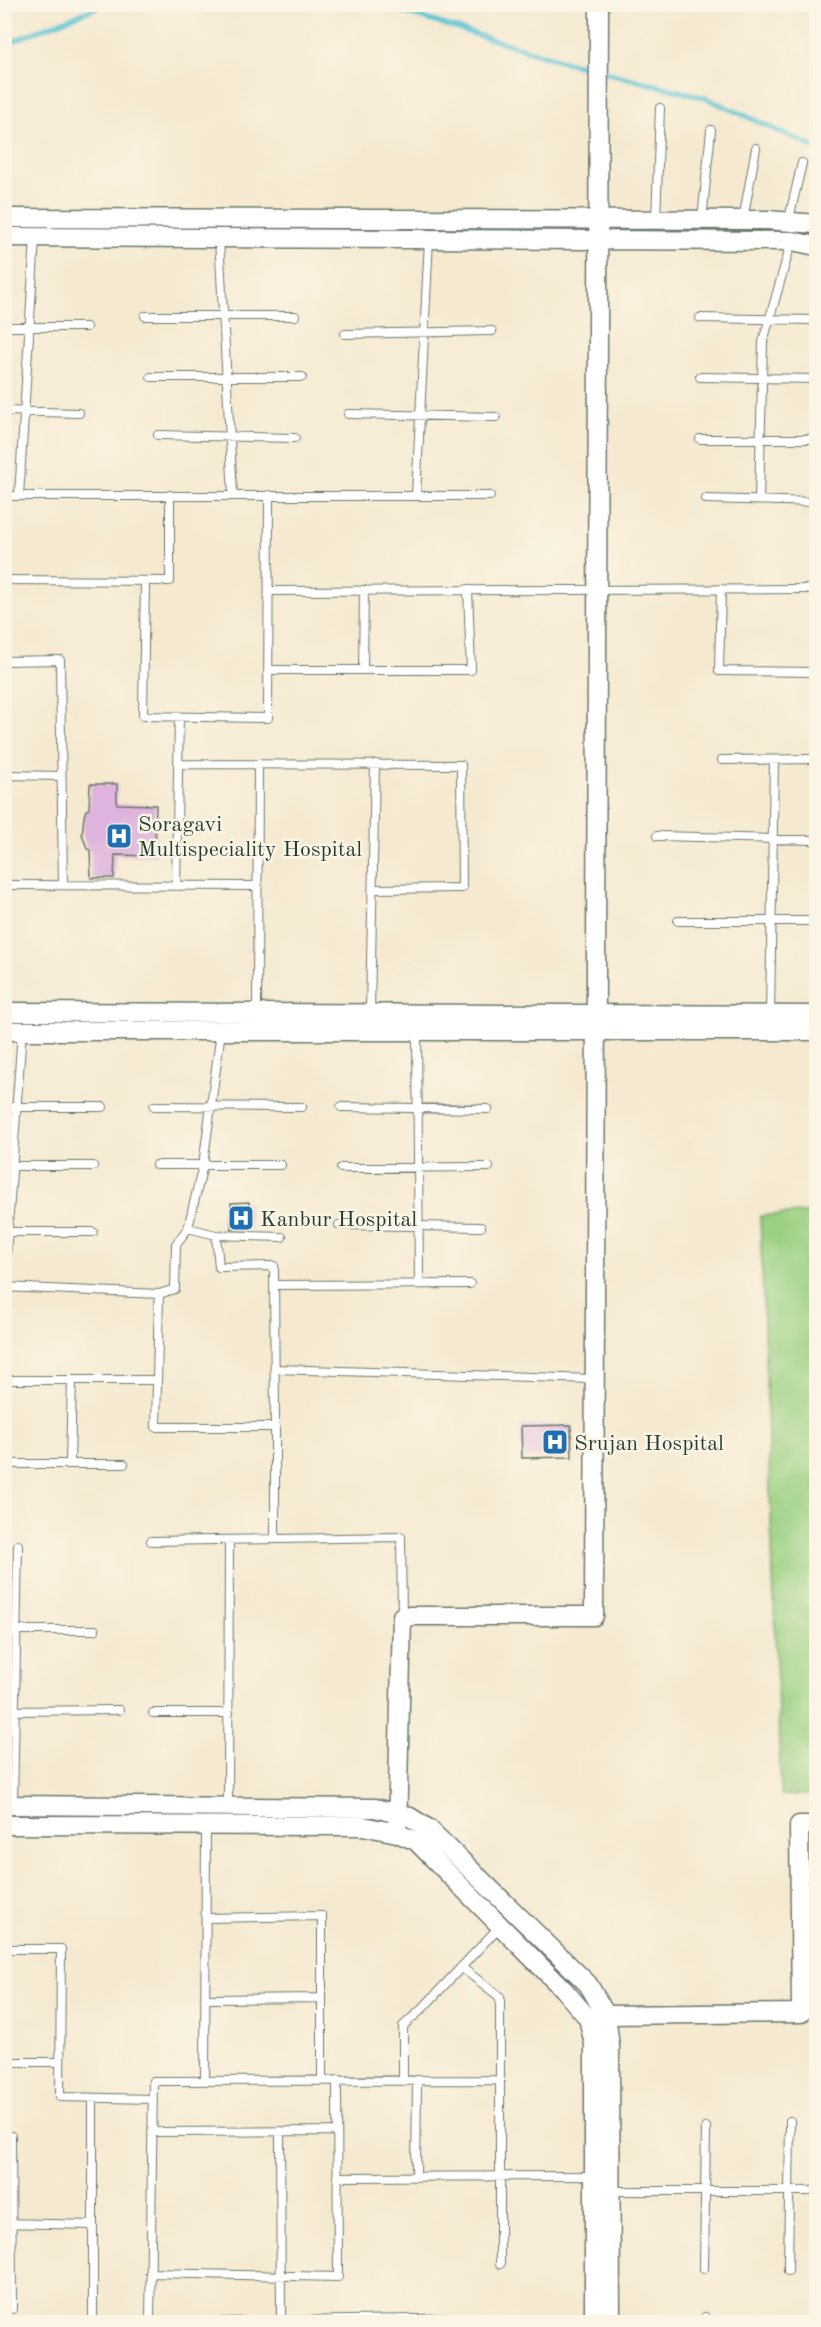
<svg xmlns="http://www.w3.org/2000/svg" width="821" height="2327" viewBox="0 0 821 2327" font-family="'Old Standard TT',serif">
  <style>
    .green { fill: #9ad081; stroke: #5c865a; stroke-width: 1.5 }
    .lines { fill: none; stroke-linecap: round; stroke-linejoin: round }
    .stream { stroke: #5ac4d5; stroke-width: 5 }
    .building { fill: #deb3dd }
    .service-casing { stroke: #6a796b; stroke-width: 10 }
    .tertiary-casing { stroke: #6a796b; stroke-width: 21 }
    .service { stroke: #fff; stroke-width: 8 }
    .tertiary { stroke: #fff; stroke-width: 18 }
    .labels { text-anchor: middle; stroke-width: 5; stroke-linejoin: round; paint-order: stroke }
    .poi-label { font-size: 22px; fill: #1f3d34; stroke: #fcf5e5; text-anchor: start }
  </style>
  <rect width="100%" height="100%" fill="#fcf5e5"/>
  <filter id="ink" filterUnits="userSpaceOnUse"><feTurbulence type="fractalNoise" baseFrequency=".0167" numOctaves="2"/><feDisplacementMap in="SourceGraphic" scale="12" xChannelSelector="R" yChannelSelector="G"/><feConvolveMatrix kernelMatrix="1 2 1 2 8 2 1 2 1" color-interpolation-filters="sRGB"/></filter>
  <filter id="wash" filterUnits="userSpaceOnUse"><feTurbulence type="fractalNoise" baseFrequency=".008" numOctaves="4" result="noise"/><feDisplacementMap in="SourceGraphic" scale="24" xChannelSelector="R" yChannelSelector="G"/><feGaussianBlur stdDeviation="1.35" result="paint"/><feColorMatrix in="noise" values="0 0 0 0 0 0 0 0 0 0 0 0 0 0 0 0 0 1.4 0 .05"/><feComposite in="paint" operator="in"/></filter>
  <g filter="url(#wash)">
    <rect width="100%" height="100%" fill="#f5e9d0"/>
    <path class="green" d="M816,1212V1795H781L760,1216Z"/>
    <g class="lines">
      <path class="stream" d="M377,4L566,62L706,98L816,148
        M4,46L27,35L106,4"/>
    </g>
    <g id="blocks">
      <path class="building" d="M90,784H117V804L156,805L155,856L115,855L114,878H91L90,850L87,849L82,834L84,817L86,810L89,809Z
        M249,1202V1229H231V1203Z
        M571,1425L572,1457L522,1458L521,1426Z"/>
    </g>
  </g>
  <g filter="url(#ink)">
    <use href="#blocks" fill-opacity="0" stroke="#6a796b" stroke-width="1.5"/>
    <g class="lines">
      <g class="service-casing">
        <path id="service" d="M656,220L660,108
          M702,220L711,130
          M743,220L756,148
          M788,223L802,163
          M219,238L233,495
          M145,316H295
          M700,318L816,320
          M4,327H86
          M345,334L492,331
          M151,377H302
          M700,377L816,379
          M4,411L79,413
          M348,414L496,417
          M158,435L295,438
          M700,439H816
          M4,496H490
          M19,496L35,238
          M416,496L429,239
          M706,499L816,502
          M759,500L763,342L792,240
          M4,580L170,581V495
          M145,581L143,716L268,718L269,495
          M721,589L719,671L816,672
          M269,591L816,589
          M4,661L60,660L63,885
          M268,670H471L468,589
          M363,670L364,590
          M722,760L816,759
          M179,764L461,765L462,888L373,889
          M4,775L61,776
          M657,836L816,840
          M4,885L257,886
          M176,886L179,717
          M678,921H816
          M257,1012L258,764
          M370,1012L375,764
          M770,1015L774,760
          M417,1033L419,1283
          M154,1106L302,1107
          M4,1107H103
          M341,1107L488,1109
          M156,1165H281
          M4,1166H93
          M341,1168L489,1167
          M339,1225L481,1227
          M188,1228L216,1235L282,1237
          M4,1232H93
          M216,1235L219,1267L274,1266L275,1427H156L159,1294L175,1289L176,1244L188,1228L203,1165L221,1031
          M4,1283L22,1031
          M274,1285L470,1284
          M4,1287L159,1294
          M275,1369L593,1379
          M4,1380H156
          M275,1427V1539
          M4,1464H124
          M70,1464L72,1380
          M151,1541L401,1537L402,1616
          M4,1630H95
          M4,1711L119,1710
          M153,1713H229
          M13,1804L18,1545
          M228,1807L229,1540
          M206,1918L322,1916V2080
          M4,1949H61L60,2097L153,2099
          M461,1967L500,1997V2264
          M205,1999L322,1998
          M801,2013H816
          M4,2062H60
          M403,2080V2026L421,2010L500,1926
          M205,2081L206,1825
          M280,2131L281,2320
          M152,2132L337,2131
          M11,2136L12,2309
          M337,2177L594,2176
          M416,2177L417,2080
          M612,2191H816
          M4,2223L93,2225
          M704,2269L706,2127
          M788,2271L790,2121
          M150,2273L338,2277L337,2080
          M93,2322V2098
          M150,2322L153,2081L500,2080
          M222,2322L485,2318
          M705,2322V2317"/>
      </g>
      <g class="tertiary-casing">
        <path id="tertiary" d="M4,218L768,220L816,224
          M4,237L792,241L816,246
          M4,1012L816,1015
          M4,1031H816
          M4,1805L375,1808L410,1817L429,1829L588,1984L606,2015L610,2046L611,2322
          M4,1825L363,1826L397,1833L416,1841L563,1989L588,2018L594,2044V2322
          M397,1833L402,1616H594L599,4
          M594,2017L606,2015L801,2013L799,1825H816"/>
      </g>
      <use href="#service" class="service"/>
      <use href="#tertiary" class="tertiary"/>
    </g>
  </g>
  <defs>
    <g id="hospital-square" transform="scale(1.35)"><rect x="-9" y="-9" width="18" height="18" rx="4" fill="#1f6fb2" stroke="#fcf5e5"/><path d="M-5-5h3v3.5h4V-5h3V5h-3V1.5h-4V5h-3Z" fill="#fff"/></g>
  </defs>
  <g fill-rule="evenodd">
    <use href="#hospital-square" x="119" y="836"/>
    <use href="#hospital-square" x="241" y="1218"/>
    <use href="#hospital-square" x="555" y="1442"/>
  </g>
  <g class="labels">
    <g class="poi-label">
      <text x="138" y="831">Soragavi<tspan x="138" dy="25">Multispeciality Hospital</tspan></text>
      <text x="260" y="1226">Kanbur Hospital</text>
      <text x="574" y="1450">Srujan Hospital</text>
    </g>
  </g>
  <rect width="821" height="2327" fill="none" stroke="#fcf5e5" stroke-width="24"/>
</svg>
